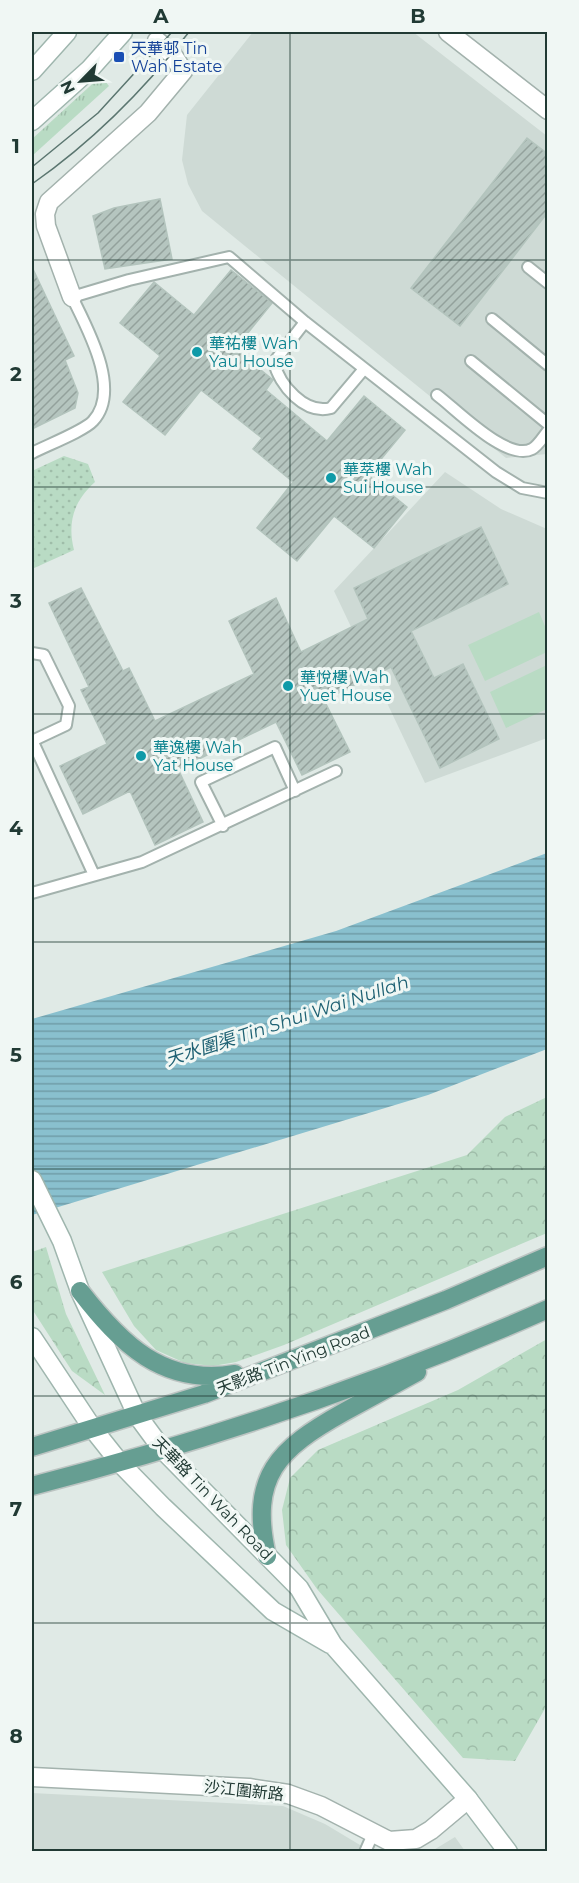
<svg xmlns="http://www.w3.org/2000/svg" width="579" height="1883" viewBox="0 0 579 1883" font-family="Montserrat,'Noto Sans SC',sans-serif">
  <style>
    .built { fill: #cedad5 }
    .grass { fill: url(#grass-tufts) }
    .forest { fill: url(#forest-crowns) }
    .park { fill: url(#park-dots) }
    .pitch { fill: #b9dbc4 }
    .water { fill: url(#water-rules) }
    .building { fill: url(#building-hatch); stroke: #b3c4bd; stroke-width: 1.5 }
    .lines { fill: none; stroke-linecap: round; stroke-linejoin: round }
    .lane-casing { stroke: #a3b2ad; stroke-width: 14 }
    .street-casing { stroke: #a3b2ad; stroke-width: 21 }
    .secondary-casing { stroke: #9fb6ae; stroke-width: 21 }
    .primary-casing { stroke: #bcc4c2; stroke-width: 21 }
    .lane { stroke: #fff; stroke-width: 10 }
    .street { stroke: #fff; stroke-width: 18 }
    .secondary { stroke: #fff; stroke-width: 18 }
    .primary { stroke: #669e92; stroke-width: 18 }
    .tram { stroke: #5b7670; stroke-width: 1.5 }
    .grid { fill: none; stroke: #213a34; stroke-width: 1.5; stroke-opacity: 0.55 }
    .transit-dot { fill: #1a4fb4; stroke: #f0f7f4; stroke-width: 2 }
    .culture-dot { fill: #0f9aa8; stroke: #f0f7f4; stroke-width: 2 }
    .labels { text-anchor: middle; stroke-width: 6; stroke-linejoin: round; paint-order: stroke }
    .transit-label { font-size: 16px; fill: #164399; stroke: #f0f7f4; text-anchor: start }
    .culture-label { font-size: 16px; fill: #0d838f; stroke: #f0f7f4; text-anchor: start }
    .street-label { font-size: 16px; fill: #213a34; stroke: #f0f7f4 }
    .water-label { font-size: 18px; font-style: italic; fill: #1e6173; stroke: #f0f7f4 }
    .neatline { fill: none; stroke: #213a34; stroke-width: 2 }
    .grid-label { font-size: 20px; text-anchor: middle; font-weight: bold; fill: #213a34 }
  </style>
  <defs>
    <pattern id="grass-tufts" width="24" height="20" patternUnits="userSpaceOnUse" patternTransform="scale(1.5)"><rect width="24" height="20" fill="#b9dbc4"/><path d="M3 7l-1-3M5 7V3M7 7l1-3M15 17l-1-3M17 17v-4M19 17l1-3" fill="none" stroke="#9fbda9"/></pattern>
    <pattern id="forest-crowns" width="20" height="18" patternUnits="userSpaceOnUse" patternTransform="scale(1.5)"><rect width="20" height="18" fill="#b9dbc4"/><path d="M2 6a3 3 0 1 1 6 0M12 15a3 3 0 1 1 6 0" fill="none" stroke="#9fbda9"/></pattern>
    <pattern id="park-dots" width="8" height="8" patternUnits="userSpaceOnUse" patternTransform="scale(1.5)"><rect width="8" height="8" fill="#b9dbc4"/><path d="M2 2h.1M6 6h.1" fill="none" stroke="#9fbda9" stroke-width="1.8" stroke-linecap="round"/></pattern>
    <pattern id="water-rules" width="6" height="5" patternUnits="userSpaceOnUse" patternTransform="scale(1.5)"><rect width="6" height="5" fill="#89c0ce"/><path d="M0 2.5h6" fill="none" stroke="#709da8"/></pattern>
    <pattern id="building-hatch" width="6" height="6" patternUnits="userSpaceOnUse" patternTransform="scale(1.5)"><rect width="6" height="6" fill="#b5c5bf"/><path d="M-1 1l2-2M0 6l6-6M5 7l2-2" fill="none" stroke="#93a19c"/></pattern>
  </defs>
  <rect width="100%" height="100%" fill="#e0eae6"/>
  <path class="built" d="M253,32H413L547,136V454L506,458L202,211L188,184L182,160L187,115Z
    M445,472L501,509L547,529V738L425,783L334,591Z
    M32,1793L283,1806L325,1824L370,1851H32Z
    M455,1837L465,1851H432Z"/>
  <path class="grass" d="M101,76L109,86L32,156V139Z"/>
  <path class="forest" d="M547,1097V1233L284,1345L236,1362L213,1366L185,1363L156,1350L134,1326L102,1272L467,1155L505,1117Z
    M46,1247L66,1314L105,1395L72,1371L32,1309V1252Z
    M547,1339V1705L515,1761L463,1758L317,1589L286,1545L282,1510L290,1478L318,1450L458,1390Z"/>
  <path class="park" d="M64,456L88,464L95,482C74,501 67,522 74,550L32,569V471Z"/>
  <path class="pitch" d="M539,612L547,631V652L485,681L468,645Z
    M547,665V709L506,728L490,692Z"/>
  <path class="water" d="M547,853V1049L428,1095L32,1215V1019L336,931Z"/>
  <path class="building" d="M527,138L548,154V212L460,326L411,288Z
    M160,199L172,259L105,269L93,216L114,208Z
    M32,267L74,356L65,360L78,393L75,408L32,429Z
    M231,270L272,303L235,349L273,380L266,390L327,441L364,396L405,430L368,475L407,507L374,548L334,516L297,561L257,528L293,482L253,449L262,438L201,390L165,435L123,402L160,356L120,323L154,282L194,315Z
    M481,527L508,584L411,631L434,678L463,664L499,739L440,768L391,667L324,700L350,752L302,775L276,722L178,769L203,822L155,845L130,791L83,814L60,766L107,744L81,690L89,687L49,603L81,588L123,671L129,668L155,721L254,674L229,621L276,598L301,652L368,619L354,588Z"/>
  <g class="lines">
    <g class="lane-casing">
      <path id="lane" d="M528,267L548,283
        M492,319L548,365
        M305,322L274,362C279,385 305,415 331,408L364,369
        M471,361L548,424
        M437,395C457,410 507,462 532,449C538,446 543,437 548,431
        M32,453C45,446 84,431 93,421C122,390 87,328 72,297L129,280L229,257L305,322L496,472L522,488L548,493
        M32,653L44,655L69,706L66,725L32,741
        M32,740L94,875
        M223,826L201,782L275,747L295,791
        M32,893L142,862L336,771
        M365,1852L373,1834"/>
    </g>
    <g class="street-casing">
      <path id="street" d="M448,32L548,110
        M72,297L46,226L45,214L49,202L148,113L183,71L172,54L157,41
        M32,1777L249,1788L288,1794L321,1806L389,1841L416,1839L431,1830L468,1799"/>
    </g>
    <g class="secondary-casing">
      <path id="secondary" d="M32,71L67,32
        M32,121L90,69L123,32
        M32,1180L62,1241L80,1291L137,1415L162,1449L299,1588L333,1645L468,1799L508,1852
        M32,1337L93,1429L120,1463L163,1507L273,1611L330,1644"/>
    </g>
    <g class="primary-casing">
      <path id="primary" d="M80,1291C121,1344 163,1386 235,1374
        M32,1447L204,1394L446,1300L548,1256
        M32,1486C207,1441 382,1382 548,1309
        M267,1556C249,1476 278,1449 344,1412C368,1399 393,1385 417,1372"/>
    </g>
    <use href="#lane" class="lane"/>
    <use href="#street" class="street"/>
    <use href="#secondary" class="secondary"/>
    <use href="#primary" class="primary"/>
    <path class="tram" d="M32,167L98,113L172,32
      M32,184C92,142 144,90 189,32"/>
  </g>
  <path class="grid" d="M290,32V1852M32,260H548M32,487H548M32,714H548M32,942H548M32,1169H548M32,1396H548M32,1623H548"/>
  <rect class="transit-dot" x="113" y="51" width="12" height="12" rx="3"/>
  <g class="culture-dot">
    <circle cx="197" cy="352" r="6"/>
    <circle cx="331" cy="478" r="6"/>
    <circle cx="288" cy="686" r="6"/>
    <circle cx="141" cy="756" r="6"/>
  </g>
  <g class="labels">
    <g class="transit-label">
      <text x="131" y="54">天華邨 Tin<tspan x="131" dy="18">Wah Estate</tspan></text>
    </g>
    <g class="culture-label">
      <text x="209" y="349">華祐樓 Wah<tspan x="209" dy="18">Yau House</tspan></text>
      <text x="343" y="475">華萃樓 Wah<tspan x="343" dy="18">Sui House</tspan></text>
      <text x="300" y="683">華悅樓 Wah<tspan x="300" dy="18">Yuet House</tspan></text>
      <text x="153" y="753">華逸樓 Wah<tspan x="153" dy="18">Yat House</tspan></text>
    </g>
    <g class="street-label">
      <text transform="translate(293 1360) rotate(-21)" y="6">天影路 Tin Ying Road</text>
      <text transform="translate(213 1498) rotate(46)" y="6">天華路 Tin Wah Road</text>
      <text transform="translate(244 1790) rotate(6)" y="6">沙江圍新路</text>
    </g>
    <g class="water-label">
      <text transform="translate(287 1021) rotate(-18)" y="6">天水圍渠 Tin Shui Wai Nullah</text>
    </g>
  </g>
  <rect width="579" height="1883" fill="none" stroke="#f0f7f4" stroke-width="66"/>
  <g transform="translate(81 81) rotate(245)" stroke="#f0f7f4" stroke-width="4.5" paint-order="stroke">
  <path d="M0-4.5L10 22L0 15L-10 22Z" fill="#213a34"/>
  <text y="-9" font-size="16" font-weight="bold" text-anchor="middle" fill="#213a34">N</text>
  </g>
  <rect x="33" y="33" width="513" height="1817" class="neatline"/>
  <g class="grid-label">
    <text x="161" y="23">A</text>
    <text x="418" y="23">B</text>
    <text x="16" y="153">1</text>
    <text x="16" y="381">2</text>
    <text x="16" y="608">3</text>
    <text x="16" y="835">4</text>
    <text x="16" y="1062">5</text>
    <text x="16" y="1289">6</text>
    <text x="16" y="1516">7</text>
    <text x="16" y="1743">8</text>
  </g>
</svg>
